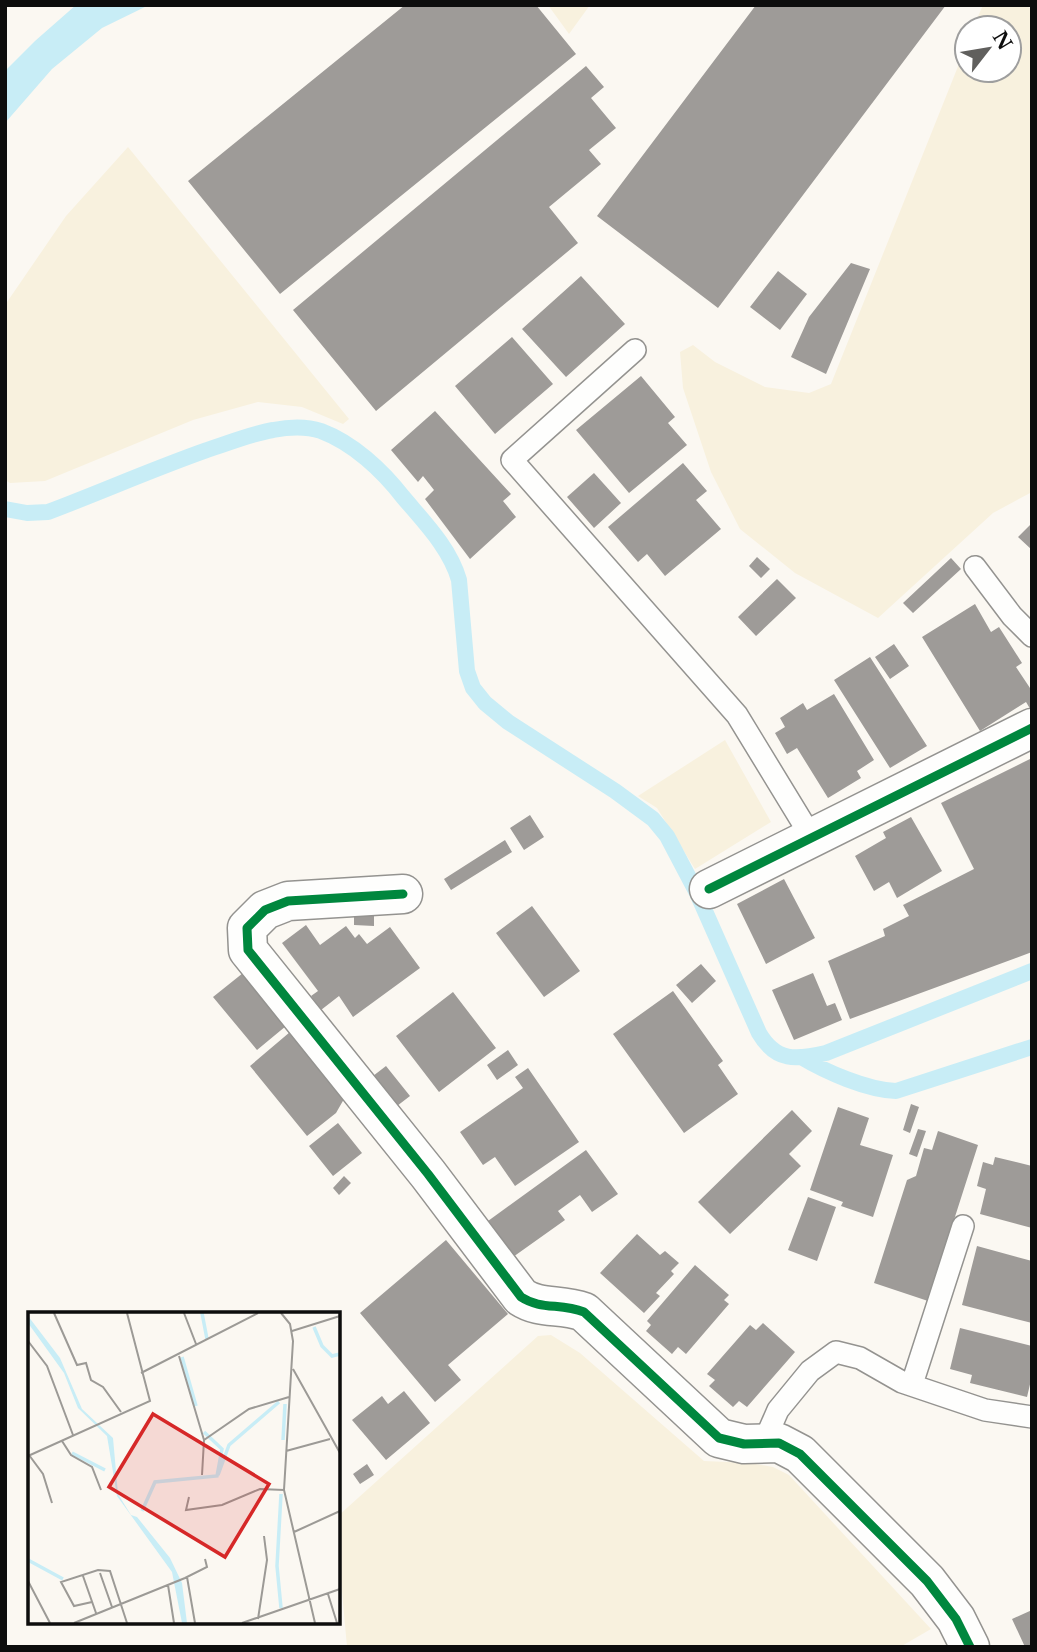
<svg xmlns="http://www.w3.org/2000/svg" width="1037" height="1652" viewBox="0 0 1037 1652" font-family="'Libre Baskerville',serif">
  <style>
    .farmland { fill: #f8f1de }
    .water { fill: #c8edf6 }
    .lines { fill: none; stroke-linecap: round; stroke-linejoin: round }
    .stream { stroke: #c8edf6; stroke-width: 16 }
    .building { fill: #9e9b98 }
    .service-casing { stroke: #949390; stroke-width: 24 }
    .minor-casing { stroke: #949390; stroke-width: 41 }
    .service { stroke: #fefefd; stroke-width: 21 }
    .minor { stroke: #fefefd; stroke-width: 38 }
    .cycleway-casing { stroke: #fff; stroke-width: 13 }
    .cycleway { stroke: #00873e; stroke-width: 9 }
    .inset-river { fill: none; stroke: #c8edf6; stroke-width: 3.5 }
    .inset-road { fill: none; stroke: #9c9a96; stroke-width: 2 }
    .view { fill: #d62828; fill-opacity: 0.15; stroke: #d62828; stroke-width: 3.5 }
    .inset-edge { fill: none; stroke: #0d0d0d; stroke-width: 3.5 }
  </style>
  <rect width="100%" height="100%" fill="#fbf8f2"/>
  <path class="farmland" d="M548,5H590L569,34Z
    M983,5H1025L1032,9V492L993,513L878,618L795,573L740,529L711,472L683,388L680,352L693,345L715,362L765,387L809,393L831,384L967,44V70H1009V28H973Z
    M128,147L349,419L343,424L302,407L258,402L193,420L45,481L10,483L5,480V305L66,216Z
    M725,740L771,822L695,869L657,808L638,796Z
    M551,1335L580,1353L704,1461L750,1463L773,1467L789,1475L931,1629L900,1647H347L338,1547V1516L538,1336Z"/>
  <path class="water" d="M76,5H149L102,28L52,69L5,123V71L35,41Z"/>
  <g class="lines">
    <path class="stream" d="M5,509L27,513L48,512C101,492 153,469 207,450C229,443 250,434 273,430C288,427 306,426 321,431C353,443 382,470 403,497C424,522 450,548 459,580L467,671L473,688L485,703L508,722L615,791L653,819L667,836L697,893L759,1033C776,1062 796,1060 826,1053L1032,971
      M801,1057C826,1072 867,1090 896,1091L1032,1047"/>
  </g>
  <path class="building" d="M405,5H536L576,54L280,294L188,181Z
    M756,5H946L718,308L597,216Z
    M586,66L604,87L591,98L616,128L589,150L601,164L549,207L578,243L376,411L293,310Z
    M851,263L870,269L826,374L791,357L809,317Z
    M778,271L807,294L780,330L750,307Z
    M581,276L625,324L566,377L522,329Z
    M512,337L553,384L495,434L455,386Z
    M641,376L675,417L668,423L687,445L629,493L576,430Z
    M435,411L511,494L503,501L516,517L470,559L425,499L434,490L423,476L418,482L391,450Z
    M683,463L707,491L696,500L721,529L665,576L647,554L638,562L608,527Z
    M594,473L621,503L594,528L567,497Z
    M1032,523V550L1018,537Z
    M757,557L770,569L761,578L749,566Z
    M951,558L961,569L913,613L903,603Z
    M777,579L796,598L756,636L738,617Z
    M975,604L991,632L999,627L1022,663L1016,667L1032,691V712L1026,702L980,731L922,637Z
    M894,644L909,666L890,679L875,657Z
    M870,657L927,746L890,768L834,680Z
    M834,694L874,760L857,771L861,778L828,798L797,748L787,754L775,733L785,727L780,718L803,703L807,710Z
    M1032,758V952L850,1019L828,961L885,936L883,929L909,916L903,905L974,869L941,803Z
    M530,815L544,837L524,850L510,828Z
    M911,817L942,871L897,898L889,882L874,891L855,856L886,838L883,832Z
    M505,840L512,852L451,890L444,879Z
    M784,879L815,938L766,964L737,904Z
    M532,906L580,971L544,997L496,933Z
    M354,914L374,916V926L354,925Z
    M306,925L320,945L346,926L355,938L359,934L367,944L390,927L420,968L353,1017L339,996L321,1010L311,996L318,991L282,943Z
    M701,964L716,981L692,1003L676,985Z
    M243,973L286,1026L257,1050L213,997Z
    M813,973L827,1006L835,1003L842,1020L794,1040L772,990Z
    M673,991L723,1061L718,1065L738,1094L684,1133L613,1034Z
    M453,992L496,1048L439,1092L396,1036Z
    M290,1032L344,1099L336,1113L307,1136L250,1066Z
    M508,1050L518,1065L497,1080L487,1065Z
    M386,1066L410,1096L397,1106L373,1076Z
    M528,1068L579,1142L515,1186L495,1157L483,1165L460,1132L523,1088L515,1077Z
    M911,1104L919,1107L910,1133L903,1130Z
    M838,1107L869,1118L860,1145L893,1155L873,1217L841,1206L843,1202L810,1190Z
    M792,1110L812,1131L789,1154L801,1166L730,1234L698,1202Z
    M338,1123L362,1153L333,1176L309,1146Z
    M918,1129L926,1131L917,1157L909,1154Z
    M938,1131L978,1145L928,1301L874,1283L907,1180L916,1176L924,1148L932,1150Z
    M586,1150L618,1194L592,1212L580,1195L558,1211L565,1220L513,1257L488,1221Z
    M995,1157L1032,1166V1228L980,1214L986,1189L977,1186L983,1162L993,1165Z
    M344,1176L351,1183L339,1195L333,1188Z
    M808,1197L836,1207L817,1261L788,1250Z
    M637,1234L660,1255L665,1251L679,1263L671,1271L674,1274L656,1293L660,1296L644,1313L600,1273Z
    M446,1240L508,1314L448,1365L461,1380L435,1402L360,1313Z
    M977,1246L1032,1261V1323L962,1305Z
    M695,1265L729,1295L724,1300L729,1304L686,1354L678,1347L672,1354L646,1331L651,1325L647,1321Z
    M763,1323L795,1352L747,1407L739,1401L733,1407L709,1386L715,1380L707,1374L750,1325L756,1330Z
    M960,1328L1032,1346V1376L1027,1397L970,1383L972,1375L950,1369Z
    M404,1391L430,1423L386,1460L352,1420L382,1396L388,1404Z
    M367,1464L374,1475L360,1484L353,1474Z
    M1032,1610V1647H1025L1012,1619Z"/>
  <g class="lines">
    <g class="service-casing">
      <path id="service" d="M635,350L512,460L737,715L812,838
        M975,567L1012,616L1032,636
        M912,1384L963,1226
        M764,1442L778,1410L810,1371L836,1352L860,1358L902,1382L985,1410L1032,1417"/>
    </g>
    <g class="minor-casing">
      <path id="minor" d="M709,889L1032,728
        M403,894L288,901L265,910L247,928L248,950L428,1174L521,1297C541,1310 560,1303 584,1312L719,1438L744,1444L779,1443L800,1454L927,1581L956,1619L970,1647"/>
    </g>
    <use href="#service" class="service"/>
    <use href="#minor" class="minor"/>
    <g class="cycleway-casing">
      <path id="cycleway" d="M709,889L1032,728
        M403,894L288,901L265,910L247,928L248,950L428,1174L521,1297C541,1310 560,1303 584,1312L719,1438L744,1444L779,1443L800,1454L927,1581L956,1619L970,1647"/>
    </g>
    <use href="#cycleway" class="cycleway"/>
  </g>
  <g transform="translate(28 1312)">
    <rect width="312" height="312" fill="#fbf8f2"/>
    <path d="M0,4L32,46L54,97L85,126L90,182L103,203L109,205L142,246L154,271L159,311H154L144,260L89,184L79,124L50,96L36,61L0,11Z" fill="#c8edf6"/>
    <path class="inset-river" d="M174,1L179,27M286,15L294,34L304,44L312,42M154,45L168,94M255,128L257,92M44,141L77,158M190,163L201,133L251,90M114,199L127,170L189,164L194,137L176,120M0,248L35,267M253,296L249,254L253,182"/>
    <path class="inset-road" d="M26,1L49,53L58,51L63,68L75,75L93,100M156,1L168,32M253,1L262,12L265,29L256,178L287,311M264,19L312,4M0,29L19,54L45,123M151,44L176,128L174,163M265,57L312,141M113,61L230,1M176,128L221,97L261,85M34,129L43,143L64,155L73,178M258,139L302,127M1,143L15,162L24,191M0,144L122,89L99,1M161,185L158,198L194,193L232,177L256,178M266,220L312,199M72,261L84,295M55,264L68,301M159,265L167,311M0,269L22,311M140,273L146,311M300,282L309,311M64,290L46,294L33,270L70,258L82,259L99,311M230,307L239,248L236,224M46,311L157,266L179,255L177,247M214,311L312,277"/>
    <path class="view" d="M125,102L241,172L197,245L81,175Z"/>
    <rect width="312" height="312" class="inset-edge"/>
  </g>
  <rect width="1037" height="1652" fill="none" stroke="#0d0d0d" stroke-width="14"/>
  <g transform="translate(988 49) rotate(59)"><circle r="33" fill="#ffffff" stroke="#9e9e9e" stroke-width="2"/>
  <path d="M0-5L12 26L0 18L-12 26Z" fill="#605f5d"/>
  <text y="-10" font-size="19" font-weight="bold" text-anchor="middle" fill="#0d0d0d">N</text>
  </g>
</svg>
